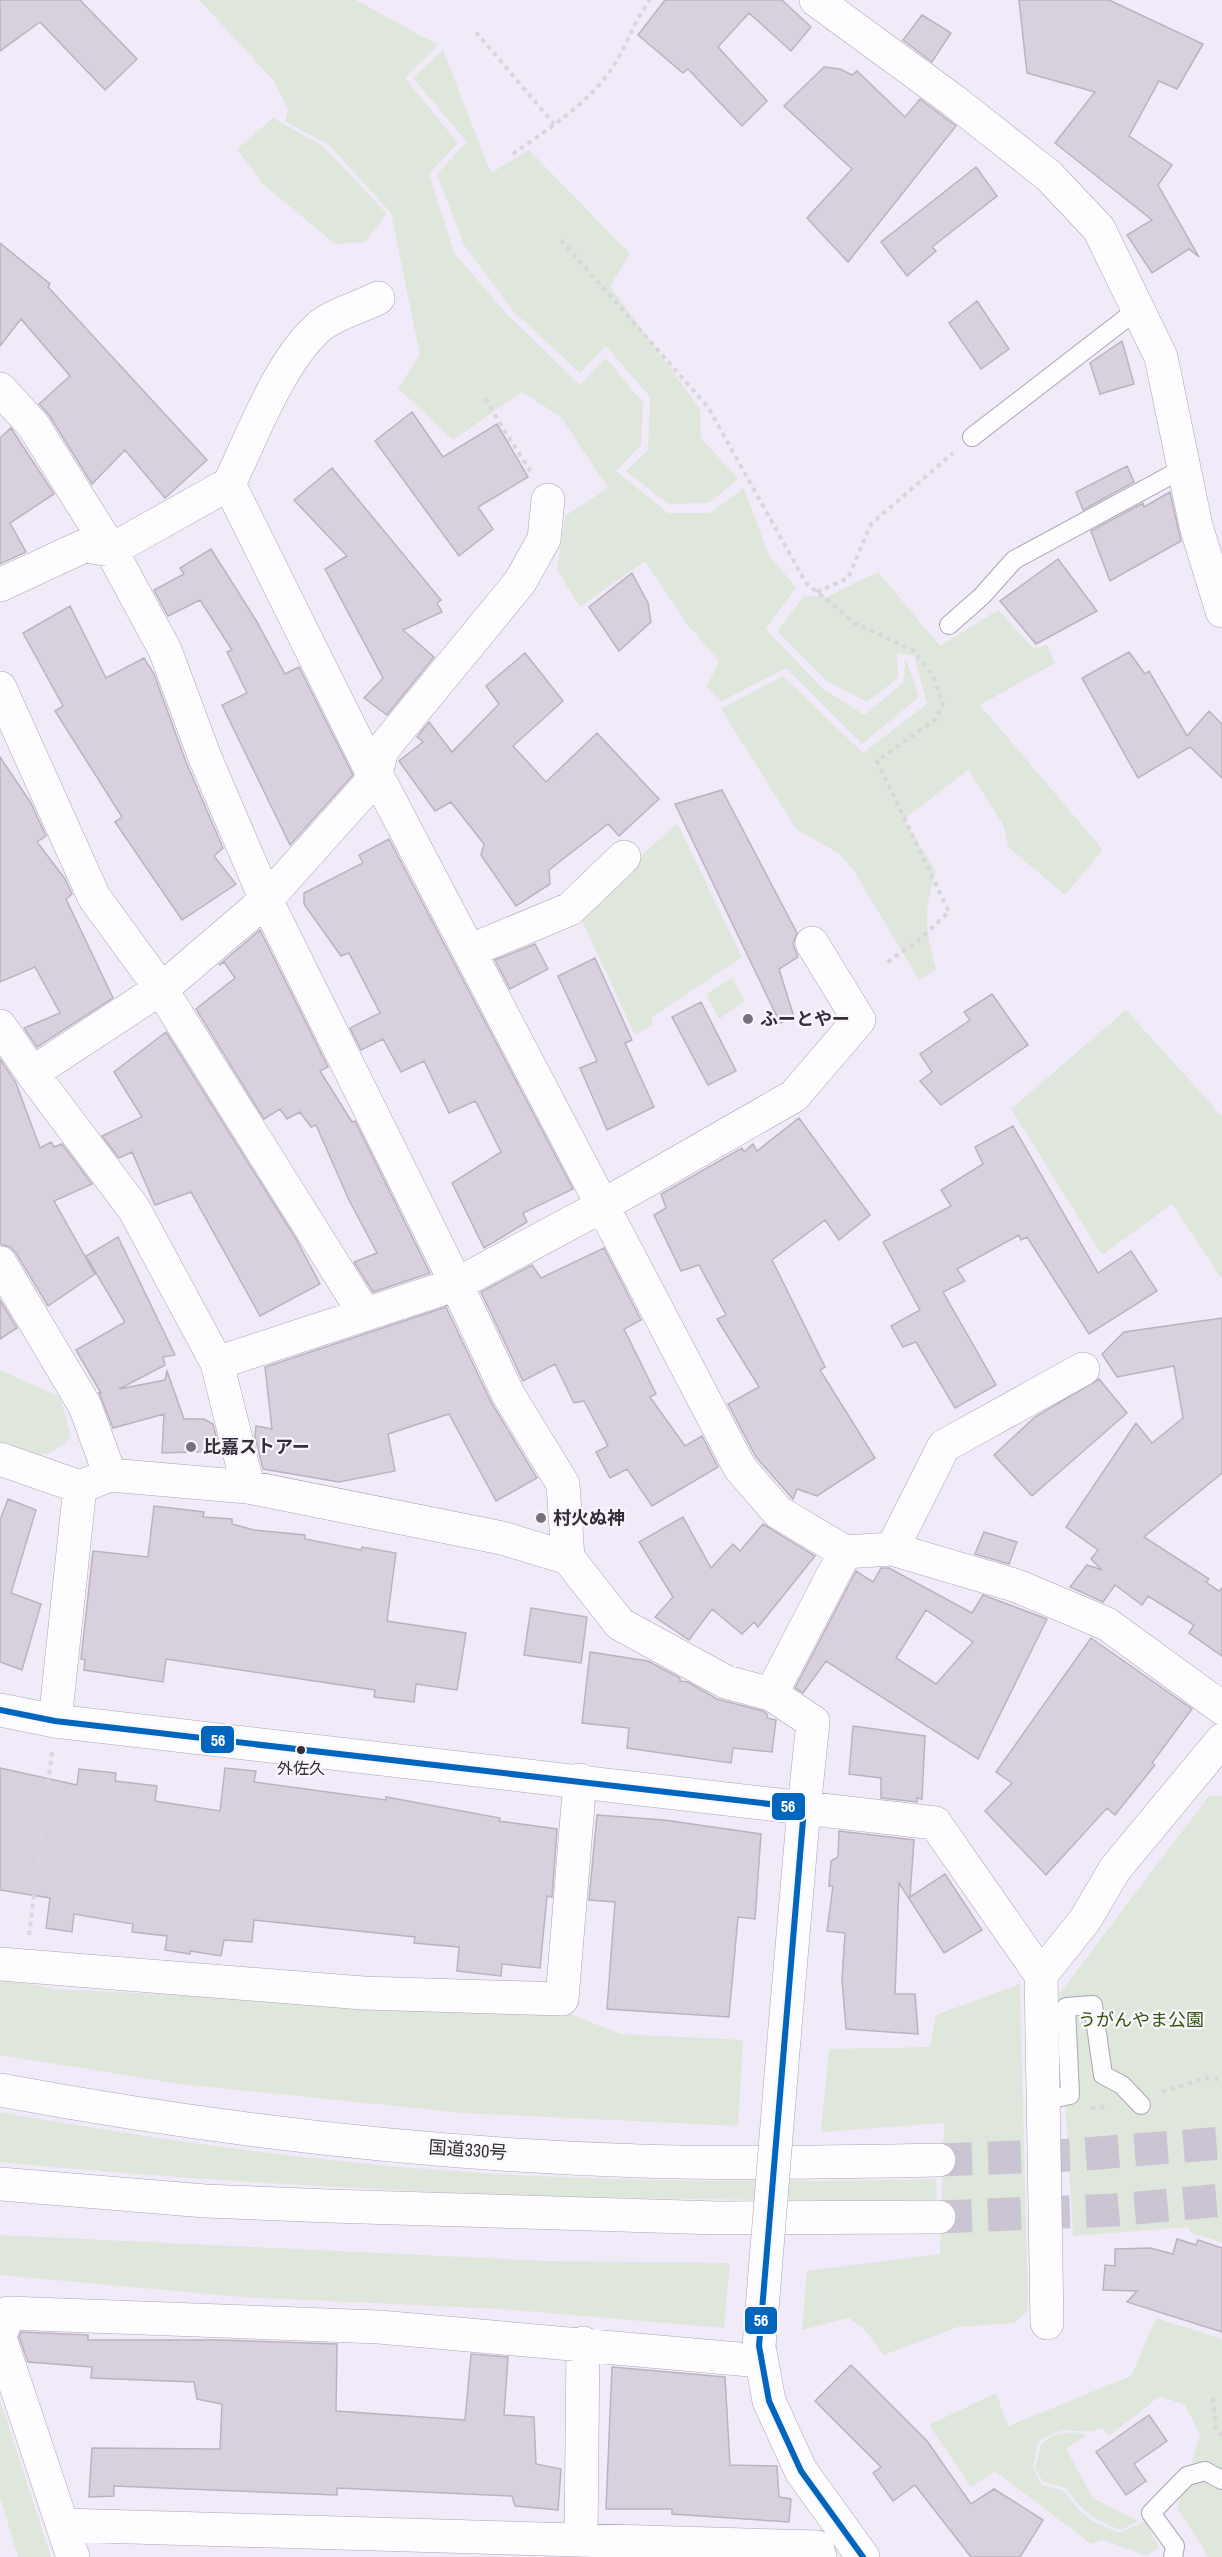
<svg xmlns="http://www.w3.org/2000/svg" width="1222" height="2557" viewBox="0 0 1222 2557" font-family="'Archivo Narrow','Noto Sans JP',sans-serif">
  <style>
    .green { fill: #dfe7dc }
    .building { fill: #d8d1dd; stroke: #bab3bf; stroke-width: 1.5; fill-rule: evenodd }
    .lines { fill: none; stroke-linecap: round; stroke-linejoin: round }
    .highway-tunnel { stroke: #cbc4d2; stroke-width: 33; stroke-dasharray: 33 16; stroke-linecap: butt }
    .lane-casing { stroke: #aba5b1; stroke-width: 20 }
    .street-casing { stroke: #aba5b1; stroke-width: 34 }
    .secondary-casing { stroke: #aba5b1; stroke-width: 34 }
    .highway-casing { stroke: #aba5b1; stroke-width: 34 }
    .path { stroke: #d8d6da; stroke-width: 4; stroke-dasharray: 4.5 4.5; stroke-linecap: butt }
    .lane { stroke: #fdfcfe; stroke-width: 18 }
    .street { stroke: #fdfcfe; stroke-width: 33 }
    .secondary { stroke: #fdfcfe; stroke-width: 33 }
    .highway { stroke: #fdfcfe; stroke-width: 33 }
    .secondary-bridge-casing { stroke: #aba5b1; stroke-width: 34; stroke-linecap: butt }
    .secondary-bridge { stroke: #fdfcfe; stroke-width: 33 }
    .bus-1-casing { stroke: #f9f6fc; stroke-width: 10 }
    .bus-1 { stroke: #0065bd; stroke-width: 6 }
    .poi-dot { fill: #76707c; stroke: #f9f6fc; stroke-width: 2 }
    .bus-dot { fill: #342e3a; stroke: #f9f6fc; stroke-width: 2 }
    .labels { text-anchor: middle; stroke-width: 4.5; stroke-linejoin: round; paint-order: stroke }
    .bus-label { font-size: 16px; fill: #342e3a; stroke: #f9f6fc }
    .poi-label { font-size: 18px; font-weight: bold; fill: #342e3a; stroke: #f9f6fc; text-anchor: start }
    .park-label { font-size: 18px; fill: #30520c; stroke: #f9f6fc }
    .street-label { font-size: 18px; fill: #342e3a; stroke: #f9f6fc }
    .line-badge { stroke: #f9f6fc; stroke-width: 2 }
    .badge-label { font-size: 16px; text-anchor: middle; font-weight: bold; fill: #fff }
  </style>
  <rect width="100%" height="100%" fill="#f1eaf8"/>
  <path class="green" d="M199,0H356L438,45L405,78L458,143L429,174L454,253L506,313L580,385L606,358L643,403L641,445L616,471L668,513H710L744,488L769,556L796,587L766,629L821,687L864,715L903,683L906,659L919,697L862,744L786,668L722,701L707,687L719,661L687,624L645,561L580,607L557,570L565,516L608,488L561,417L522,392L453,440L398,388L420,355L391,213L329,145L285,121L288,109L273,80Z
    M443,50L491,173L529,150L630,254L610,286L700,409L701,438L738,479L709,503L668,504L626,471L648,450L650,397L606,346L580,373L514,312L464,245L437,174L467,142L413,78Z
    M273,118L324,147L387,214L365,242L335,244L264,185L237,149Z
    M878,572L940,646L998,610L1034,649L1047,645L1055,663L980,705L1103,850L1065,895L1008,847L1004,826L968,770L904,819L936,872C923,913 925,928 936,969L919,980L855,873L840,854L797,830L721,709L783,676L863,753L927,704L914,656L897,653L898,678L867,702L828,682L777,631L804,596L827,597Z
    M677,823L742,957L651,1018L653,1025L635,1035L579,914Z
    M732,978L745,1001L719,1019L706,994Z
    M1126,1010L1222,1116V1279L1172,1204L1102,1255L1011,1109Z
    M0,1370L60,1397L71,1437C43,1465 34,1453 0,1441Z
    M1209,1796H1222V2242L1190,2233L1189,2227L1073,2236L1059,1994Z
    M0,1979L55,1989L573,2015L621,2034L743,2040L738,2126L464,2113L180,2084L0,2055Z
    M1020,1984L1028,2310L1015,2323L958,2327L884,2355L866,2331L849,2318L802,2330L807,2271L940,2254L944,2123L821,2132L829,2049L930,2047L936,2015Z
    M0,2112C176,2143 356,2168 535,2176C668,2182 803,2182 936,2179L937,2200C625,2202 311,2192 0,2162Z
    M0,2235L545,2261L730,2263L724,2328L501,2309L242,2297L0,2275Z
    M1156,2318L1222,2339V2557H1209L1177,2508L1200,2435L1185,2405L1160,2396L1109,2436L1103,2428C1076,2438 1068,2420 1038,2442L1033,2467L1042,2485L1064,2491L1077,2508L1093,2522L1120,2533L1145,2521L1159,2547L1147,2556L1103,2540L1091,2544L995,2471L971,2487L929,2425L996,2393L1008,2426L1131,2376Z
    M0,2399L51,2557H18L0,2497Z
    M1074,2432L1087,2435L1066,2449L1093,2498L1138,2521L1121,2530C1093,2519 1083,2513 1066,2488L1043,2482L1035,2468L1041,2444L1054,2435Z"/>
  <path class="building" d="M0,0H80L137,59L105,90L40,22L0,51Z
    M665,0H782L811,27L791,51L749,13L718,47L767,101L742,126L688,69L683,73L638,35Z
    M1019,0H1109L1203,44L1177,89L1159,81L1129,136L1172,165L1158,185L1199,257L1189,249L1152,273L1127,235L1152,220L1055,143L1095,92L1027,73Z
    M922,15L951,33L932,62L903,40Z
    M824,67L840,69L852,75L857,71L905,117L920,99L956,126L848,262L807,218L852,169L784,106Z
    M976,167L997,196L932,247L936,251L907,276L881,242Z
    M0,243L50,284L48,287L207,460L165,498L125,450L92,484L49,415L39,404L70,376L21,319L0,346Z
    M977,301L1009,349L981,369L949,323Z
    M1122,341L1134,384L1100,394L1090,363Z
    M412,412L443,457L497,424L528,477L478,507L493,529L459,556L375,441Z
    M11,428L54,494L10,523L26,552L0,564V438Z
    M1127,466L1134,482L1083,510L1076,492Z
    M332,468L441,600L437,603L442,612L403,630L434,657L387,715L364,698L383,678L325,569L347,556L294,500Z
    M1170,492L1181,541L1110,581L1091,531L1143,503L1144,507Z
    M211,549L257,622L285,674L299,667L353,775L290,845L222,705L247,693L227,652L232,650L200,600L168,616L154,590L184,574L180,568Z
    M1058,559L1097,611L1036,644L1000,601Z
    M632,573L648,603L651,622L619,651L589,607Z
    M70,606L106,678L144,658L154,674L186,762L223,848L214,856L236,884L182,920L115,822L122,817L55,711L63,706L23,633Z
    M1129,652L1145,674L1149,671L1187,736L1209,711L1222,724V778L1190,747L1138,778L1082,678Z
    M525,653L563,701L513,746L546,782L597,733L659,799L619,836L608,824L549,870L550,884L516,906L481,855L484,844L451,802L435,811L399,761L423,742L417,737L429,722L452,752L499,704L486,686Z
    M0,757L31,803L46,836L37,842L65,879L72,894L66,899L113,998L37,1047L24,1028L60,1013L35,967L0,982Z
    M722,790L797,933L793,944L798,957L779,969L794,1017L780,1023L675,804Z
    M389,839L573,1189L523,1213L527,1222L484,1248L452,1183L501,1152L477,1104L475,1101L449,1113L424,1061L401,1072L383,1039L361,1050L350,1028L380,1013L349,953L341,956L304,904V893L363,863L359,855Z
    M260,930L328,1067L320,1071L352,1122L355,1121L430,1273L373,1292L354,1262L377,1253L349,1200L316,1125L311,1127L300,1112L287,1119L280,1109L264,1119L196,1009L235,978L224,962L219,965Z
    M535,944L548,969L510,989L495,960Z
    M595,958L632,1040L625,1043L654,1107L607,1130L580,1068L597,1061L558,976Z
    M992,994L1028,1045L941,1105L920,1081L932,1072L920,1054L970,1020L964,1012Z
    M701,1002L736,1071L708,1085L672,1017Z
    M166,1032L296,1239L320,1284L260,1316L191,1192L155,1205L132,1152L119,1158L102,1136L142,1117L114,1072Z
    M0,1059L16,1083L40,1148L51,1142L54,1147L62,1144L92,1184L54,1201L95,1274L48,1306L16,1253L10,1247L0,1244Z
    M799,1118L870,1215L839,1240L825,1220L772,1260L825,1367L820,1370L875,1458L817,1496L797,1489L793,1499L756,1457L728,1404L759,1387L717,1319L726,1315L699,1265L681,1271L654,1215L666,1208L661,1194L742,1148L744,1152L753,1144L757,1151Z
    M1013,1126L1098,1273L1131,1251L1157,1291L1089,1334L1027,1237L1021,1240L1019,1235L957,1269L965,1281L943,1292L996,1385L955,1408L916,1342L903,1347L891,1326L920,1310L883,1242L951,1206L941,1190L983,1164L975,1147Z
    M118,1237L175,1355L163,1357L165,1365L119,1389L165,1380L167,1371L184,1419H204L213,1424L220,1451L162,1453L164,1414L113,1428L99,1393H101L76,1350L125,1322L86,1256Z
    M604,1248L641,1320L624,1329L656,1394L650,1397L685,1446L702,1436L718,1467L652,1506L627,1469L610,1478L596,1452L608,1446L584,1401L574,1403L555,1364L523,1381L481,1292L532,1265L541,1278Z
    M0,1300L17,1328L0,1339Z
    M446,1307L491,1402L537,1478L496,1501L449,1414L388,1434L395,1471L339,1482L263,1469L255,1436L256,1426L272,1429L265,1367Z
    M1222,1318V1473L1144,1537L1209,1579L1206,1582L1219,1591L1222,1588V1656L1189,1633L1194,1625L1148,1596L1142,1605L1115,1585L1103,1602L1070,1587L1087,1565L1102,1570L1091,1559L1098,1550L1066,1527L1136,1423L1152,1443L1183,1418L1174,1366L1117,1377L1102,1354L1124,1332Z
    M1099,1379L1127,1413L1032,1496L994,1455L1035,1417Z
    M8,1499L36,1510L11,1593L41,1604L22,1670L0,1662V1520Z
    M154,1506L204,1512L203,1517L232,1519V1524L254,1530L305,1535V1539L361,1550L362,1547L396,1553L387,1621L466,1633L457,1690L416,1684L414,1702L374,1697L375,1690L166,1659L163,1682L84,1670L85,1660L81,1659L93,1551L148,1557Z
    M683,1517L711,1568L733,1544L740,1551L763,1524L815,1556L758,1627L754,1622L742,1634L712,1609L689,1640L655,1617L673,1597L639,1542Z
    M984,1532L1017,1542L1009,1564L975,1554Z
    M881,1568H889L972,1613L983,1595L1047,1619L978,1759L826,1661L803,1693L795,1688L856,1571L873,1582ZM926,1610L973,1642L936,1684L896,1658Z
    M531,1608L587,1617L581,1663L524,1655Z
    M1091,1638L1192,1709L1152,1763L1155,1765L1115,1815L1107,1808L1046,1875L985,1811L1012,1783L996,1772Z
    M590,1652L648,1661L680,1678V1681L688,1682L717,1699L763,1711L767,1714V1718L776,1720L772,1752L733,1748L731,1763L627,1748L629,1728L582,1723Z
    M853,1726L925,1736L922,1799L917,1798V1802L881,1798V1778L849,1774Z
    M0,1768L77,1785L79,1769L116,1773L115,1781L157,1786L155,1801L220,1811L225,1768L256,1771L254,1782L386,1800V1797L500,1818L499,1821L557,1829L552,1897L547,1896L540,1968L502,1964L501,1976L457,1971L459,1947L414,1943L415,1937L254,1920L252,1942L224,1940L221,1956L190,1951V1954L165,1950L167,1936L132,1932L133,1924L74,1914L72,1932L46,1928L50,1898L0,1890Z
    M597,1815L664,1820L761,1834L755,1919L738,1917L729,2017L607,2009L615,1902L589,1900Z
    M839,1831L914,1840L910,1897L945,1874L982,1930L944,1953L899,1883L895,1994H915L918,2034L846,2029L842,1980L845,1933L827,1931L833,1886H829L831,1861L838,1857Z
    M1177,2239L1196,2245L1198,2240L1222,2248V2332L1127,2302L1137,2291L1103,2290L1105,2265L1115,2266V2249L1150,2248L1173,2254Z
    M21,2332L88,2335V2340H219L337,2344L336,2411L465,2420L471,2354L508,2357L504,2415L534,2417L536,2464L561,2469L558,2510L515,2506L512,2496L337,2488V2495L114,2486V2496L89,2497L92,2448L220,2449L222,2404L197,2399L194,2382L91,2378L92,2367L28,2362L19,2337Z
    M851,2365L927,2441L971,2504L994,2489L1043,2520L1020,2557H971L915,2485L893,2501L873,2473L881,2467L815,2401Z
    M612,2367L725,2377L730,2465L777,2466L779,2497L791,2499L789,2522L672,2514V2509H606Z
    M1149,2415L1167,2441L1134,2464L1146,2481L1126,2495L1096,2452Z"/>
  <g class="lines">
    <path class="highway-tunnel" d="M939,2160L1073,2155L1222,2143
      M939,2217L1115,2210L1222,2200"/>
    <g class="lane-casing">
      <path id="lane" d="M972,437L1138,309
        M949,625L982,596L1014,560L1184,468
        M1043,2101L1070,2095L1066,2007L1093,2005L1103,2075L1122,2085L1141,2105
        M1173,2557L1175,2546L1151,2513L1187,2476L1205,2471L1222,2480"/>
    </g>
    <g class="street-casing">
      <path id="street" d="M816,0L954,101L1049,176L1099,229L1161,357L1196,526L1222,611
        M0,389L33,425L111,550L165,650L204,755L266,900L453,1277L508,1394L563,1484L568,1558L620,1624L726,1682L771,1694L813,1722L804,1808L935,1823L1041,1975L1085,1920L1115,1869L1222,1740
        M229,484C252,437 280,360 320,326C335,314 360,307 378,298
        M0,585L84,546L111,550L229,484L375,778L382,785L740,1468L778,1512L845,1552L892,1549L1017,1586L1107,1624L1222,1708
        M0,688L94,897L161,989L364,1313
        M469,951L570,909L624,857
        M0,1026L32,1073L134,1209L217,1363L248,1487
        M32,1073L169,983L266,900L375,778L382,750L520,582L544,539L548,500
        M0,1263L85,1406L110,1475
        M217,1363L457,1284L602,1206L794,1096L859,1020L812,943
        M0,1459L80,1487L110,1475L248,1487L502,1538L568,1558
        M892,1549L944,1446L1083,1369
        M771,1694L845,1552
        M55,1721L80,1487
        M0,1964L363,1993L562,1999L580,1780
        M1041,1975L1047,2323
        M0,2336L8,2313L379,2327L761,2361
        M0,2338L73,2557
        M63,2525L817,2547L820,2557
        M581,2540L583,2343"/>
    </g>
    <g class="secondary-casing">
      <path id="secondary" d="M0,1710L55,1721L804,1808L784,2039
        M759,2346L769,2401L801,2471L863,2557"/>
    </g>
    <g class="highway-casing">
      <path id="highway" d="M0,2090C210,2129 426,2154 640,2161C740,2164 840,2162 939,2160
        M0,2184L205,2201L330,2206L718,2218L939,2217"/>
    </g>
    <path class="path" d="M476,32L554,124
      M513,154C548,129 590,103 614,65C628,44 633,22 650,0
      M561,240L708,407L806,583L856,624L913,650L933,676L943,703L936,719L877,761L949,912L915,943L886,963
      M485,399L532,474
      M817,592L848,578L871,524L953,453
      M29,1935L52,1752
      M1162,2092L1207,2078L1222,2080
      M1091,2108L1108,2107
      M1213,2398L1216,2428L1222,2436
      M944,2501L958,2490"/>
    <use href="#lane" class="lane"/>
    <use href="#street" class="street"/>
    <use href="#secondary" class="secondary"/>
    <use href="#highway" class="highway"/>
    <g class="secondary-bridge-casing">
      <path id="secondary-bridge" d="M759,2346L784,2039"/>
    </g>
    <use href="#secondary-bridge" class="secondary-bridge"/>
    <g class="bus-1-casing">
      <path id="bus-1" d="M0,1710L55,1721L804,1808L759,2346L769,2401L801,2471L863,2557"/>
    </g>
    <use href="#bus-1" class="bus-1"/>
  </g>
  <g class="poi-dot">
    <circle cx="748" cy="1019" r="6"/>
    <circle cx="191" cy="1447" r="6"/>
    <circle cx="541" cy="1518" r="6"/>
  </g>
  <circle class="bus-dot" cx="301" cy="1750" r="5"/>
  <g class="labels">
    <g class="bus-label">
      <text x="301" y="1774">外佐久</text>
    </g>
    <g class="poi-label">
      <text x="760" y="1025">ふーとやー</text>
      <text x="203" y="1453">比嘉ストアー</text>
      <text x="553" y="1524">村火ぬ神</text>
    </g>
    <g class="park-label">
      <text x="1141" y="2026">うがんやま公園</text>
    </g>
    <g class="street-label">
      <text transform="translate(468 2150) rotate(4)" y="6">国道330号</text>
    </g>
  </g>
  <g class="line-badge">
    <rect x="200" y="1725" width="35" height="29" rx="6" fill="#0065bd"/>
    <rect x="771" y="1792" width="35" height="29" rx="6" fill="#0065bd"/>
    <rect x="744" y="2306" width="34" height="29" rx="6" fill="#0065bd"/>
  </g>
  <g class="badge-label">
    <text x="218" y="1746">56</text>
    <text x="788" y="1812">56</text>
    <text x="761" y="2326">56</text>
  </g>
</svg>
